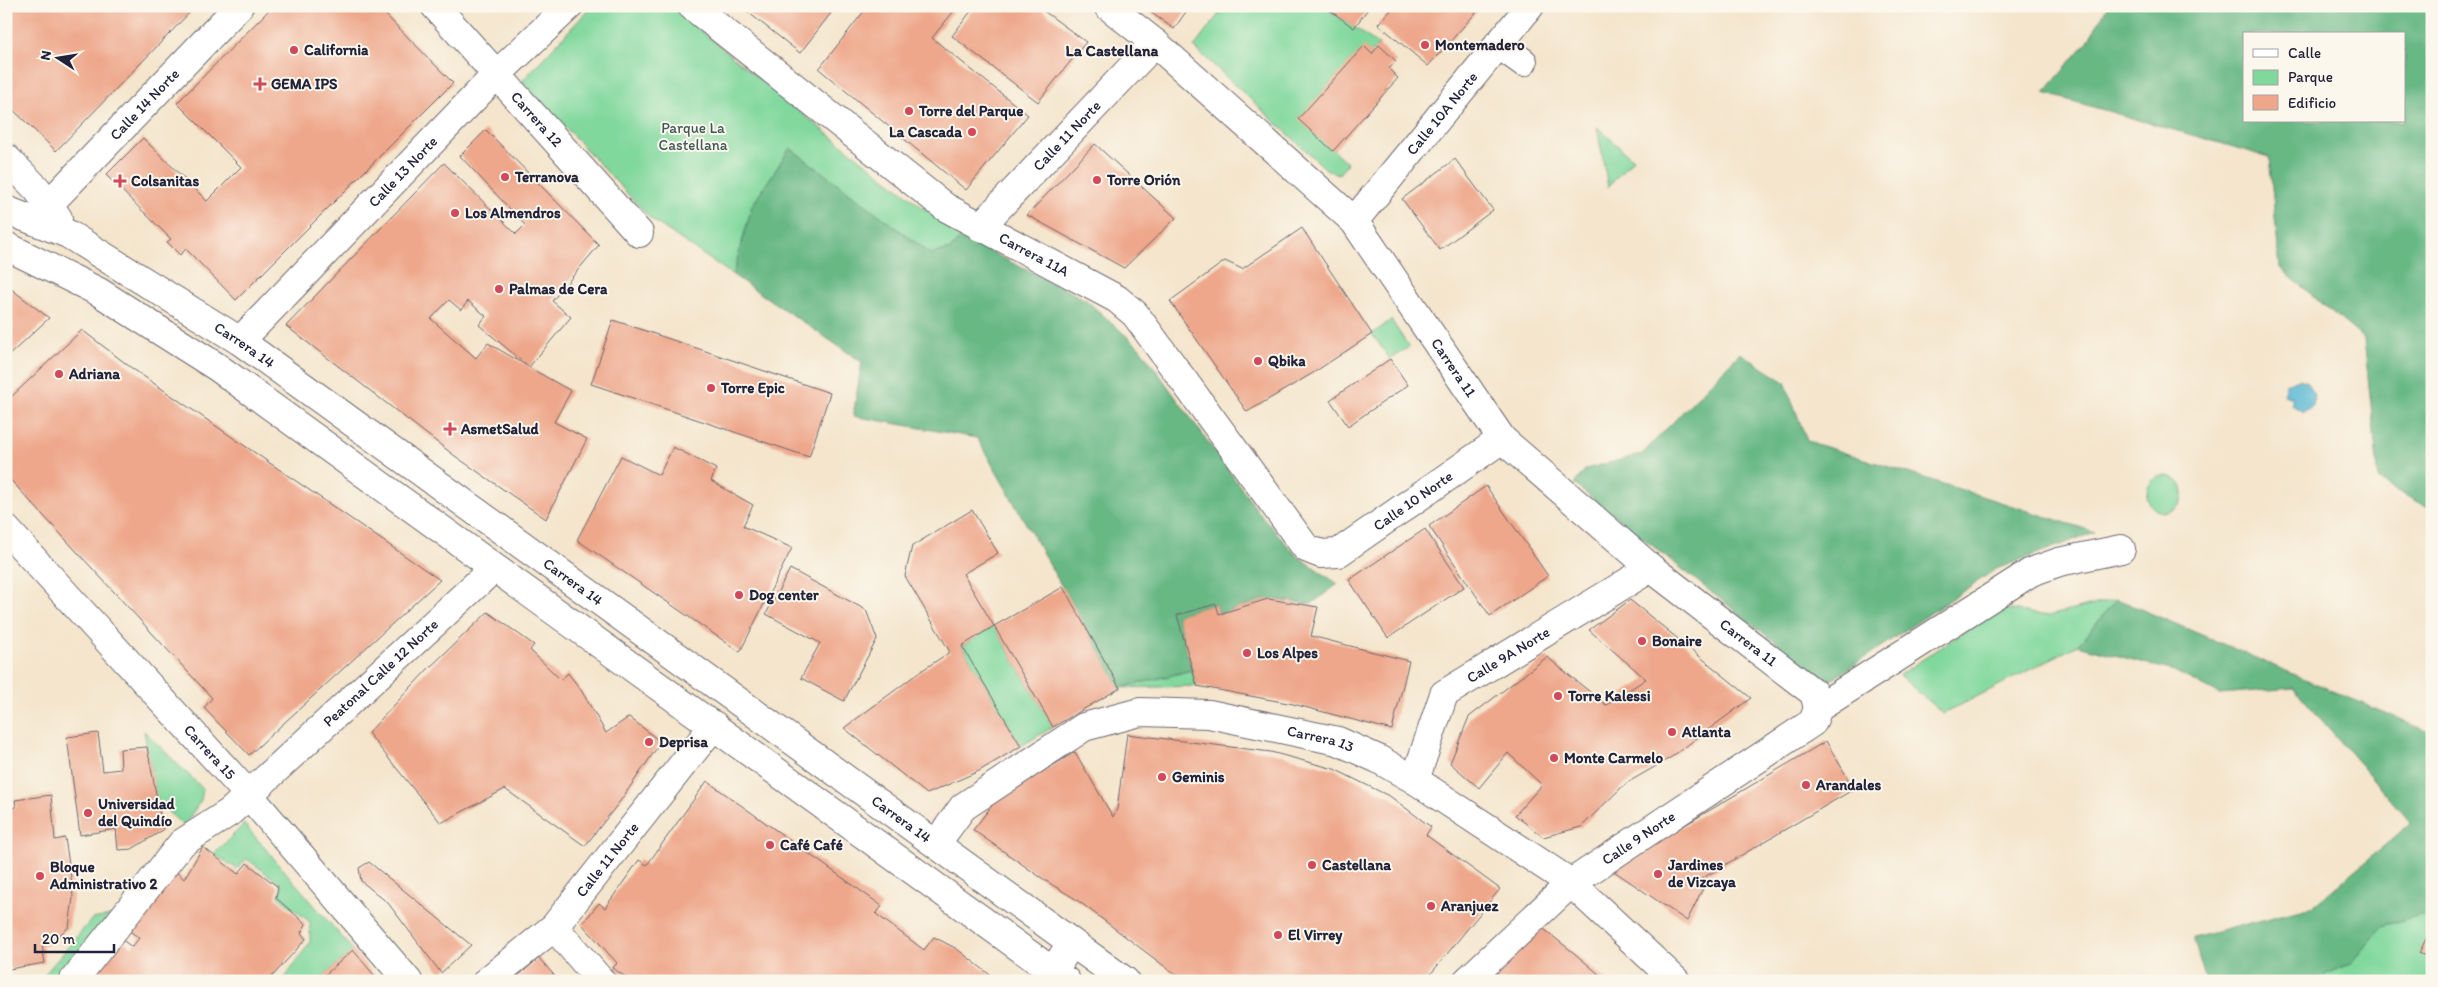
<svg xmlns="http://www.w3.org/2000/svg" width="2438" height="987" viewBox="0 0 2438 987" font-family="Itim,sans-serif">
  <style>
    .green { fill: #81d89d; stroke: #527d6c }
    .forest { fill: #68b884; stroke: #456d60; fill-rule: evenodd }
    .water { fill: #51b4d0; stroke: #3a6b86 }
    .building { fill: #eea78b }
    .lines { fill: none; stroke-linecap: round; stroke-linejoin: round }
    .minor-casing { stroke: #6c666e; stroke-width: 30 }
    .major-casing { stroke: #6c666e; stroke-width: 30 }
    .minor { stroke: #fff; stroke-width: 28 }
    .major { stroke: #fff; stroke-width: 28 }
    .poi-dot { fill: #d1495b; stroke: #fbf7ec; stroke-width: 2 }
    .labels { text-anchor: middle; stroke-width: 4; stroke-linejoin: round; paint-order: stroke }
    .poi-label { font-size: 15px; font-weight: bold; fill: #22223b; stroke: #fbf7ec; text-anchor: start }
    .street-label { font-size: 15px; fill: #22223b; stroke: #fbf7ec }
    .park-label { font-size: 15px; fill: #3e5958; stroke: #fbf7ec }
    .neighbourhood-label { font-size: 16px; font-weight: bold; fill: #22223b; stroke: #fbf7ec }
  </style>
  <rect width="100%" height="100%" fill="#fbf7ec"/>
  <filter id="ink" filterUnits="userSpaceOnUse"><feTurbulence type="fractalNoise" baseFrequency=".02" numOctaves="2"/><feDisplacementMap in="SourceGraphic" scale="10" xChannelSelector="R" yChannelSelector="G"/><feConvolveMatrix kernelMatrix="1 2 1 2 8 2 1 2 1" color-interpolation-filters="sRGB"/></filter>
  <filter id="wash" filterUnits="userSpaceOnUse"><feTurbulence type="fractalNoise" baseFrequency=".0096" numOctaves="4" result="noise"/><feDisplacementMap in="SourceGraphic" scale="20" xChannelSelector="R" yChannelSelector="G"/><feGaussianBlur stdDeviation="1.12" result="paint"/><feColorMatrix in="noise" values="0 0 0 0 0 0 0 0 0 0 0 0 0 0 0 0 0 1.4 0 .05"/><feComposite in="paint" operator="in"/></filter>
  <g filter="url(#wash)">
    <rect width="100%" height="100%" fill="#f4e5cc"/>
    <path class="green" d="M592,6H671L796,109L961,237L951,249L931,254L790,148L752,206L733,275L651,219L522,81Z
      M1225,6H1324L1379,45L1299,119L1347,163L1339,174L1327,170L1194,47Z
      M1597,127L1633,159L1608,187Z
      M1391,320L1409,347L1390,359L1372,334Z
      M2147 494a18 18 0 1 1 36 0a18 18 0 1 1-36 0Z
      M2117,599L2078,645L1943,714L1899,675L2001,608L2048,616Z
      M994,626L1053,727L1021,746L962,646Z
      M1192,670L1197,686L1120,688Z
      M144,731L203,789L201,800L184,826L157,802Z
      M244,824L353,950L318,981H283L310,942V922L279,897L282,885L247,859L237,869L214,854Z
      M2432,866V981H2310L2351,963Z
      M120,914L64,981H39L92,919Z"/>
    <path class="forest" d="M2108,6H2432V510L2379,481L2364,339L2280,268L2269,157L2044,93L2088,41ZM2244,34H2404V121H2244Z
      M790,148L931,254L951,249L961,237L1086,300L1140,348L1260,514L1296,555L1338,584L1311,604L1268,599L1219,614L1216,604L1177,615L1192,670L1120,688L977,438L853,416L862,362L733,275L752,206Z
      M1740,353L1785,382L1807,441L2095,532L1996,569L1827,683L1574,484L1586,469L1642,454Z
      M2117,599L2432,733V912L2382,926L2351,963L2310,981H2206L2193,938L2312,907L2411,823L2294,688L2219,694L2174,671L2078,645Z"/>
    <path class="water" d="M2299,379L2308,382L2314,394L2313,406L2303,412L2292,405V398L2284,395L2285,384Z"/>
    <g id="blocks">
      <path class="building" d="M6,6H196L56,151L6,103Z
        M273,6H377L453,83L236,300L186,249L180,255L167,242L171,239L106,175L143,138L207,201L241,167L177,103Z
        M740,6H822L831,13L800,53Z
        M868,6H958L932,38L1028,115L966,190L819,69Z
        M975,6H1037L1086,42L1038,102L952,36Z
        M1142,6H1190L1174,29Z
        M1324,6H1370L1354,28Z
        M1395,6H1482L1428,66L1378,24Z
        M1379,45L1396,61L1389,69L1398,78L1333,151L1298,119L1364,46L1372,54Z
        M486,130L599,245L552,301L571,317L529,367L479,325L486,316L468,301L461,310L449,300L431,319L476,358L488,343L529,367L530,368L571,391L554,422L587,439L546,519L455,456L286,326L444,163L516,234L525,225L460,156Z
        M1095,144L1176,218L1124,268L1027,215Z
        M1455,159L1493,210L1440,250L1402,199Z
        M1302,228L1372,334L1313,373L1247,412L1170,301L1225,261L1242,269Z
        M6,285L49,318L6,358Z
        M613,320L830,393L809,457L591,384Z
        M82,330L133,369L440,580L249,755L204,708L212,698L6,475V394L10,398Z
        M1390,359L1408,385L1348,426L1330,400Z
        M673,447L716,469L711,481L753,505L743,526L792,548L740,652L577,540L621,456L659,475Z
        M1486,486L1548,576L1490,616L1429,526Z
        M972,510L998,553L963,574L994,626L962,646L1021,746L979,771L927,794L844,728L921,671L950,652L905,576L912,546Z
        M1425,529L1464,587L1388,638L1349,580Z
        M790,569L866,610L877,639L844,701L801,678L820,643L766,614Z
        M1063,587L1120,688L1053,727L994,626Z
        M1268,599L1318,607L1311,636L1409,661L1392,730L1293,704L1197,686L1177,615L1216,604L1219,614Z
        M1630,600L1751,698L1670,758L1625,784L1581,827L1543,837L1515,815L1542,785L1508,753L1479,788L1450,763L1469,717L1547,657L1606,705L1646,679L1589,630Z
        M488,612L534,645L530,650L561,680L568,673L581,690L606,733L629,717L661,742L621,800L585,846L505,789L441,823L368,733L427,670Z
        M98,733L103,771L121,769L120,749L147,747L163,830L132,849L118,850L116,829L80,835L67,737Z
        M1127,734L1271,752L1334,769L1391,797L1431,827L1426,835L1500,889L1425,981H1184L1077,900L1046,881L973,830L997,799L1075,752L1113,817L1117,809Z
        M1826,741L1854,789L1701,879L1705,884L1687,921L1611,869Z
        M707,781L882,906L876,914L924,950L934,937L957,949L998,981H631L613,968L617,963L582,924L599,903L605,908L639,860L647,865Z
        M51,795L55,840L65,838L72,884L73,898L69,927L49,944L42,945L45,963L9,969L6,961V885H10L6,809L16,807L15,800Z
        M203,847L238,874L247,863L278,887L276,898L306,924L301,933L306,939L268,981H90L121,939L132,947L139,938L130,931L175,871L184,879Z
        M369,862L471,945L441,973L388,903L361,881L359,868Z
        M1535,922L1574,953L1607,981H1487Z
        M2432,927V959L2419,953Z
        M353,950L379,981H318Z
        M539,958L559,981H512Z"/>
    </g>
  </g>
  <g filter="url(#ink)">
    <use href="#blocks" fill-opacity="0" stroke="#6c666e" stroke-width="1"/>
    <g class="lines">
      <g class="minor-casing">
        <g id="minor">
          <path id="s1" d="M435,6L639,233"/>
          <path id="s2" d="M692,6L945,207L1117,299L1135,314L1306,548L1321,554L1338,553L1502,439"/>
          <path id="s3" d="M1108,6L1155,43L1354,221L1502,439L1651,568L1814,693L1818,708"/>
          <path d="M1498,44L1523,62"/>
          <path d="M6,158L37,189L58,218"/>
          <path id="s4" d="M49,204L239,6"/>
          <path id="s5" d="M1354,221L1530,6"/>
          <path id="s6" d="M980,227L1155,43"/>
          <path id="s7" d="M240,341L496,75L569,6"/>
          <path id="s8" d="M6,529L248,794L408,981"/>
          <path d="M1818,708L2031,572L2059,562L2121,549"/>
          <path id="s9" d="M1415,780L1444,694L1651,568"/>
          <path id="s10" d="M936,844L963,807L1084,727L1140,712L1209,714L1338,741L1378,759L1415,780L1571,883L1676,981"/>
          <path d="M554,927L601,981"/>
          <path id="s11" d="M73,981L182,843L230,812L494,568"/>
          <path id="s12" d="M487,981L554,927L714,725"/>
          <path d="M1050,981L1053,972L1071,943"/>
          <path id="s13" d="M1467,981L1571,883L1813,722L1818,708"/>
        </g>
      </g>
      <g class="major-casing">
        <g id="major">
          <path id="s14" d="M6,210L68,234L240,341L1125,981"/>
          <path d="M6,246L99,292L217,367L1066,981"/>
        </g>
      </g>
      <use href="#minor" class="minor"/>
      <use href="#major" class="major"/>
    </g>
  </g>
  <g class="poi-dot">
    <circle cx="1425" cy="45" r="5"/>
    <circle cx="294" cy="50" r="5"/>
    <path d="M257.5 76.5h5v5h5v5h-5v5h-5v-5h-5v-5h5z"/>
    <circle cx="909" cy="111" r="5"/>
    <circle cx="972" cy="132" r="5"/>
    <circle cx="505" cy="177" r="5"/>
    <circle cx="1097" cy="180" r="5"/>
    <path d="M117.5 173.5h5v5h5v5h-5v5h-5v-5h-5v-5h5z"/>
    <circle cx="455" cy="213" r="5"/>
    <circle cx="499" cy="289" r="5"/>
    <circle cx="1258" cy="361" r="5"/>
    <circle cx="59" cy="374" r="5"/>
    <circle cx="711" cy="388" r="5"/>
    <path d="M447.5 421.5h5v5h5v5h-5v5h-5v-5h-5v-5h5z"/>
    <circle cx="739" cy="595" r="5"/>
    <circle cx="1642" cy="641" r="5"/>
    <circle cx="1247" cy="653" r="5"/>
    <circle cx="1558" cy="696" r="5"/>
    <circle cx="1672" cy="732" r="5"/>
    <circle cx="649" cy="742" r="5"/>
    <circle cx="1554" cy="758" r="5"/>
    <circle cx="1162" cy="777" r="5"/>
    <circle cx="1806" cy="785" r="5"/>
    <circle cx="88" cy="813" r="5"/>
    <circle cx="770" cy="845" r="5"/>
    <circle cx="1312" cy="865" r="5"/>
    <circle cx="1658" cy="874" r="5"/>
    <circle cx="40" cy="876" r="5"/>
    <circle cx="1431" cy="906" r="5"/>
    <circle cx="1278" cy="935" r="5"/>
  </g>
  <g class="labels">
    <g class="poi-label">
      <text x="1435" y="50">Montemadero</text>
      <text x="304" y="55">California</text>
      <text x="271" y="89">GEMA IPS</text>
      <text x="919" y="116">Torre del Parque</text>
      <text x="962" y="137" text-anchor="end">La Cascada</text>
      <text x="515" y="182">Terranova</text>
      <text x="1107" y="185">Torre Orión</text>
      <text x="131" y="186">Colsanitas</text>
      <text x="465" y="218">Los Almendros</text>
      <text x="509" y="294">Palmas de Cera</text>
      <text x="1268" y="366">Qbika</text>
      <text x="69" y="379">Adriana</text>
      <text x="721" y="393">Torre Epic</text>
      <text x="461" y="434">AsmetSalud</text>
      <text x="749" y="600">Dog center</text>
      <text x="1652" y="646">Bonaire</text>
      <text x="1257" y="658">Los Alpes</text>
      <text x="1568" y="701">Torre Kalessi</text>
      <text x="1682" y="737">Atlanta</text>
      <text x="659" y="747">Deprisa</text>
      <text x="1564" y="763">Monte Carmelo</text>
      <text x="1172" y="782">Geminis</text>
      <text x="1816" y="790">Arandales</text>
      <text x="98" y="809">Universidad<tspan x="98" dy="17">del Quindío</tspan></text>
      <text x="780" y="850">Café Café</text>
      <text x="1322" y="870">Castellana</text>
      <text x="1668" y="870">Jardines<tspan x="1668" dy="17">de Vizcaya</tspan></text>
      <text x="50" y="872">Bloque<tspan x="50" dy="17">Administrativo 2</tspan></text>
      <text x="1441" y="911">Aranjuez</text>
      <text x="1288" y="940">El Virrey</text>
    </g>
    <g class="street-label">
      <text dy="5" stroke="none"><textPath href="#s4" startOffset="138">Calle 14 Norte</textPath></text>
      <text dy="5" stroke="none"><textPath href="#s5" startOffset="139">Calle 10A Norte</textPath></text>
      <text dy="5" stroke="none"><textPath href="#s1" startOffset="152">Carrera 12</textPath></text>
      <text dy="5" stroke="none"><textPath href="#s6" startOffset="126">Calle 11 Norte</textPath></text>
      <text dy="5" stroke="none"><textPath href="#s7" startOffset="235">Calle 13 Norte</textPath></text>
      <text dy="5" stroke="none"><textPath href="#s2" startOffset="424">Carrera 11A</textPath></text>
      <text dy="5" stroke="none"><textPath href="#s14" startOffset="275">Carrera 14</textPath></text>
      <text dy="5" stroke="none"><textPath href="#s3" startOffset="504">Carrera 11</textPath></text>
      <text dy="5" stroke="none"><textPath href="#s2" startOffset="956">Calle 10 Norte</textPath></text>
      <text dy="5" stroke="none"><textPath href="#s14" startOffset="680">Carrera 14</textPath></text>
      <text dy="5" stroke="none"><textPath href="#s3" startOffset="910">Carrera 11</textPath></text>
      <text dy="5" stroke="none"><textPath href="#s9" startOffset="166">Calle 9A Norte</textPath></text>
      <text dy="5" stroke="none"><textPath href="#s11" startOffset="438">Peatonal Calle 12 Norte</textPath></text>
      <text dy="5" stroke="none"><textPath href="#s10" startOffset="432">Carrera 13</textPath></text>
      <text dy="5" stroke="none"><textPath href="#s8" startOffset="302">Carrera 15</textPath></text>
      <text dy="5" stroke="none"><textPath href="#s14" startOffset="1085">Carrera 14</textPath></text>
      <text dy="5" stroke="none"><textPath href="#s13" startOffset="224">Calle 9 Norte</textPath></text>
      <text dy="5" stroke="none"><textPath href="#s12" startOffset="172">Calle 11 Norte</textPath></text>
    </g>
    <g class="park-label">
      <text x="693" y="133">Parque La<tspan x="693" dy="17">Castellana</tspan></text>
    </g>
    <g class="neighbourhood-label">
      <text x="1112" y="56">La Castellana</text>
    </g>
  </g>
  <rect width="2438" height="987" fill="none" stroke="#fbf7ec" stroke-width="25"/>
  <rect x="2243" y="32" width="162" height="90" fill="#fbf7ec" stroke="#a4a2a5"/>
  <rect x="2253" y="49" width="25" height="8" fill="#ffffff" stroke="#a4a2a5"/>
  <text x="2288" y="58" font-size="15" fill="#22223b">Calle</text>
  <rect x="2253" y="70" width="25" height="15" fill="#81d89d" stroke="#a4a2a5"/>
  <text x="2288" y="82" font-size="15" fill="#22223b">Parque</text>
  <rect x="2253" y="95" width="25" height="15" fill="#eea78b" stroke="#a4a2a5"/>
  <text x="2288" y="108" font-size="15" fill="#22223b">Edificio</text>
  <g transform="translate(58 58) rotate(282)" stroke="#fbf7ec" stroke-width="4" paint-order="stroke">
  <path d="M0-4L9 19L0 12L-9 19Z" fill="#22223b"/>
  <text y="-8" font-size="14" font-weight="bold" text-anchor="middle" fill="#22223b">N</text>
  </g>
  <path d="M35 944v8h79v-8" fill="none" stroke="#22223b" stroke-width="2.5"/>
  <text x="42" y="944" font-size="15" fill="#22223b" stroke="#fbf7ec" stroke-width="4" paint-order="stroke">20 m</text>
</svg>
